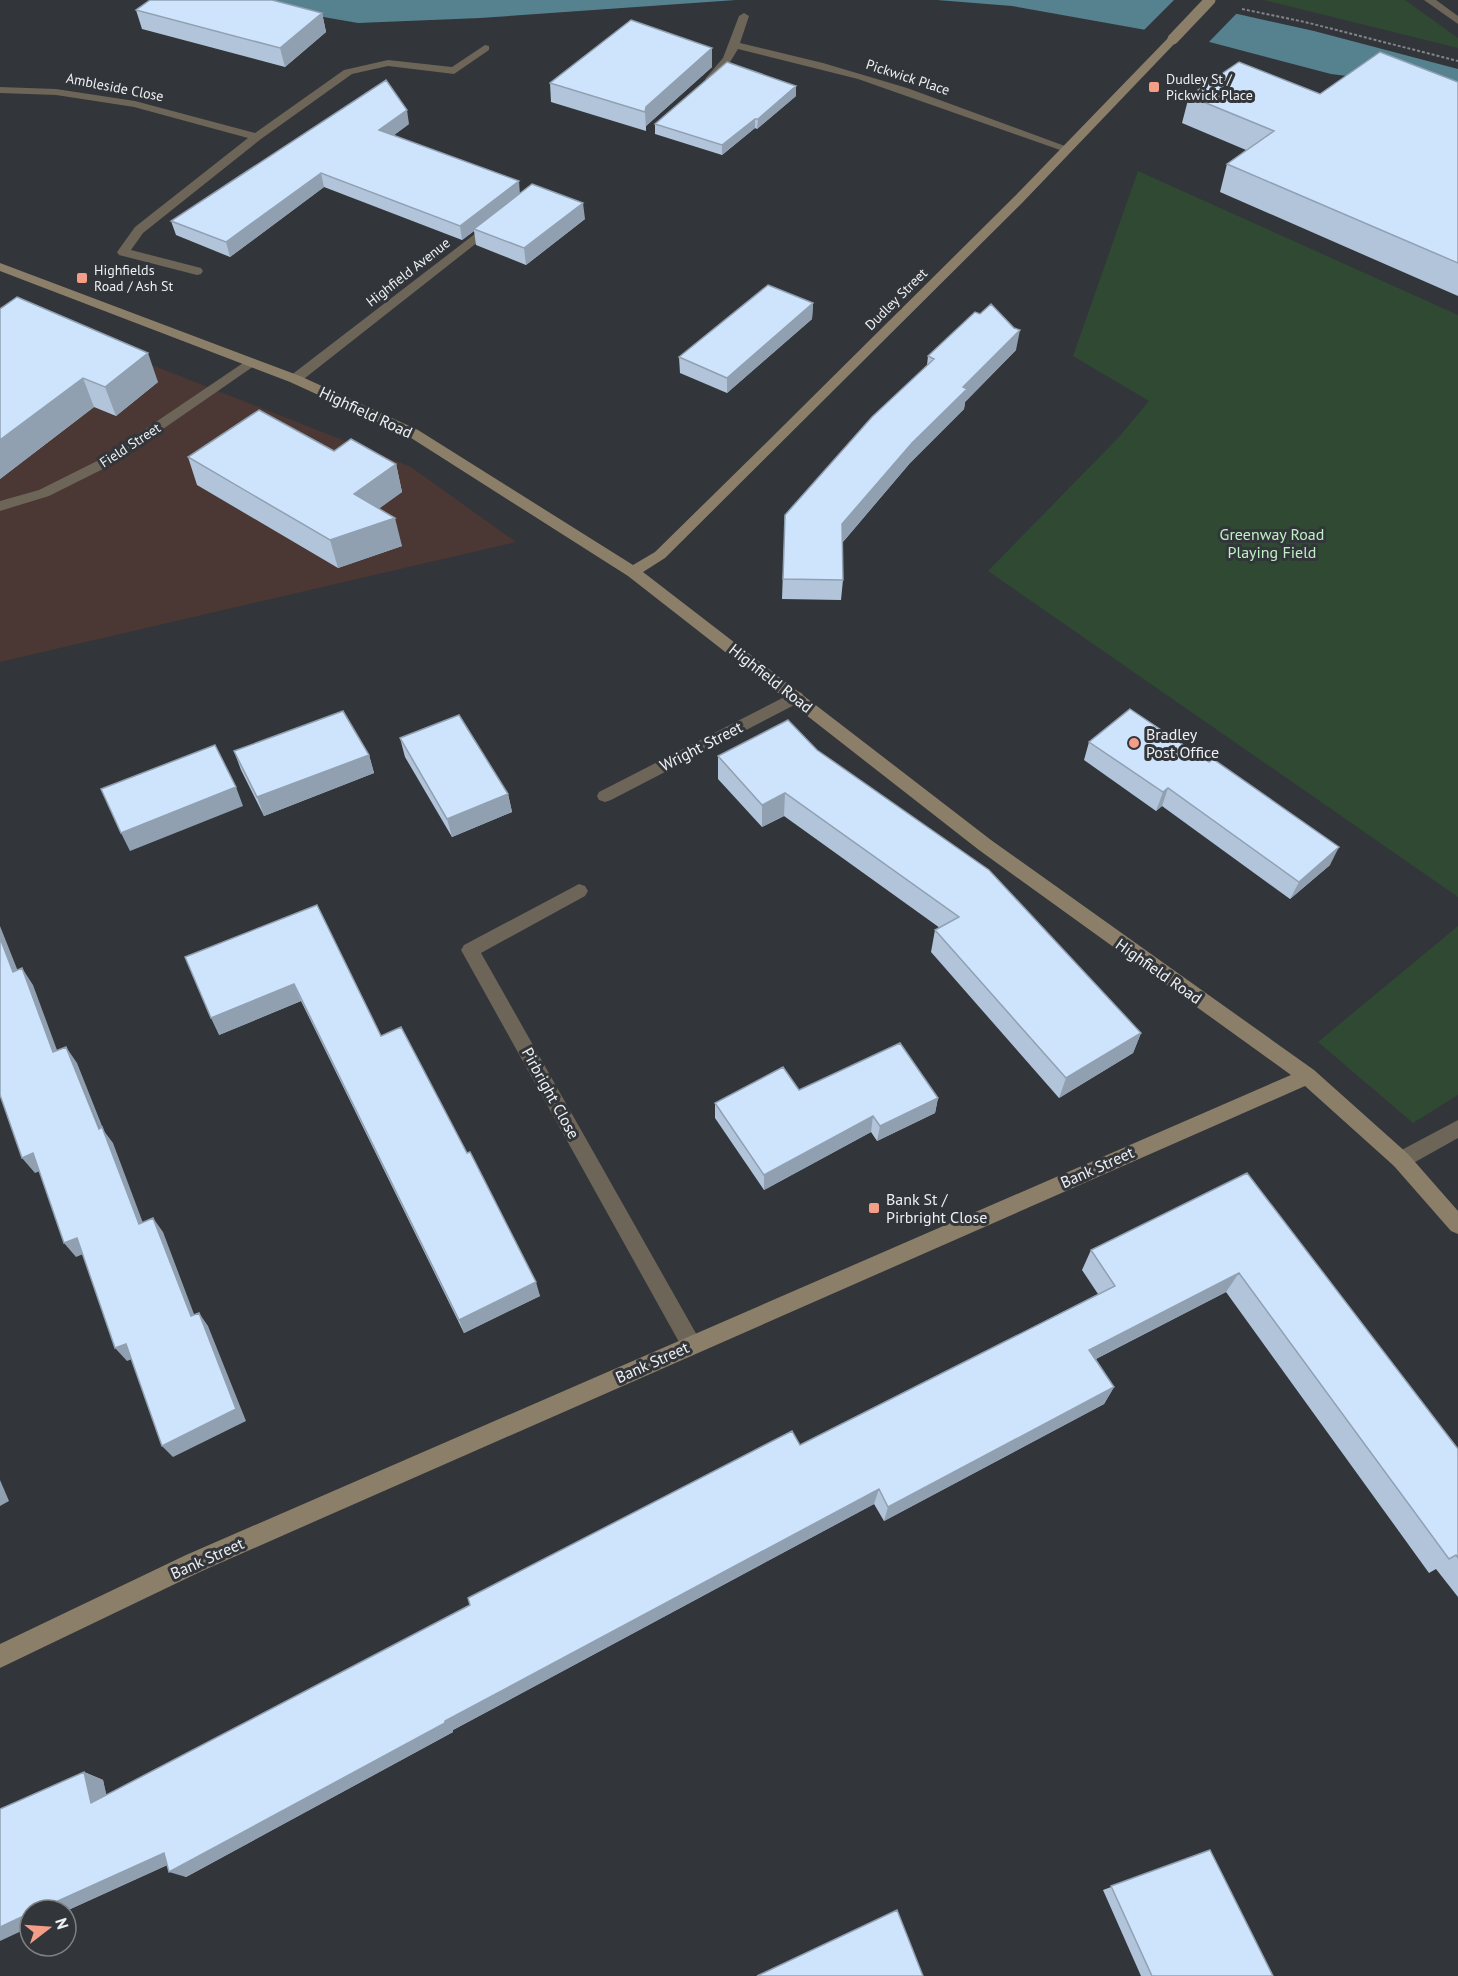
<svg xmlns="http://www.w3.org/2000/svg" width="1458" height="1976" viewBox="0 0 1458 1976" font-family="'PT Sans',sans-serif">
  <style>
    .industrial { fill: #4b3733 }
    .green { fill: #2f4933 }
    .water { fill: #56828f }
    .pier { fill: #32353a }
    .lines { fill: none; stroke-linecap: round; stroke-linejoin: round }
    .path { stroke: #818488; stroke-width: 2; stroke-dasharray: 3 2; stroke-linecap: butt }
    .street { fill: #6d6557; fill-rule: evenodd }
    .secondary { fill: #8c7f69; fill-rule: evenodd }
    .secondary-bridge { stroke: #8c7f69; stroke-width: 11 }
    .wall { fill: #b1c4da }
    .shaded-wall { fill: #90a0b1 }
    .building { fill: #cee4fd; stroke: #90a0b1; stroke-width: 1.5 }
    .poi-dot { fill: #f49e88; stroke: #32353a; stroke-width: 2 }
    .labels { text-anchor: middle; stroke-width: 6; stroke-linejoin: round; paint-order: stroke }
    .far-street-label { font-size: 14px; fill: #eef1f3; stroke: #32353a }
    .far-poi-label { font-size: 14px; fill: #eef1f3; stroke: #32353a; text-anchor: start }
    .street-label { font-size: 16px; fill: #eef1f3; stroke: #32353a }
    .park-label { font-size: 16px; fill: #bdf1c3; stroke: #32353a }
    .poi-label { font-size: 16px; fill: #eef1f3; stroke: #32353a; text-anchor: start }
  </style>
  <rect width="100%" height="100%" fill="#32353a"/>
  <path class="industrial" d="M0,305L411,467L516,542L0,662Z"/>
  <path class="green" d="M1264,0H1405L1458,38V48Z
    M1138,171L1458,315V897L988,571L1118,438L1149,401L1073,356Z
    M1458,926V1095L1413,1123L1318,1042Z"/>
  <path class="water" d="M225,0H736L480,18L358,23Z
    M937,0H1175L1314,31L1458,69V104L1371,79L1331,74L1202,40L1012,6Z"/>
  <path class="pier" d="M1174,0H1189L1239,11L1206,45L1141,33Z"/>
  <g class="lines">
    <path class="path" d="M1242,9L1305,22L1458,61"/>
    <path class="street" d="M1424,0H1436L1458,16V24Z
      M744,13L749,16L740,43L823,63L907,88L1073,149L1067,152L1063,151L858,79L738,49L727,67L714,81H706L705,79L723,58L739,16Z
      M485,45L489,46V50L454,74L388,66L352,74L261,139L143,233L131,250L201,268L203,271L201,274L197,275L119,255L117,252L135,227L248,138L134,107L56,95L0,93V87L56,89L135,101L255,133L344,70L388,60L452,67Z
      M493,220L499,224L497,227L300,382H290L288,379L290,376Z
      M249,359L254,360L256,363L254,366L111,465L49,496L0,511V501L39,490L101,459Z
      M796,691L802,693L804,697L802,701L611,800L605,802L599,800L597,796L599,792Z
      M579,884L585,886L588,891L585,896L481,953L698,1337L701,1344L698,1351L691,1354L684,1351L461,950L464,945Z
      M1458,1120V1138L1408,1166L1401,1169L1394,1166L1391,1160L1394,1154Z"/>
    <path class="secondary" d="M1173,36L1177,37V41L1023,202L665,558L643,572L991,840L1314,1070L1408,1154L1458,1211V1234L1451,1231L1394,1166L1305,1086L202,1571L0,1668V1644L186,1555L1291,1075L979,850L628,576L408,436L290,382L0,271V263L300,376L418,430L633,565L655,552L764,445L1015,196L1169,37Z"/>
    <path class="secondary-bridge" d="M1173,39L1210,0"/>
  </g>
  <path class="wall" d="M136,10L322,13L326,32L285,67L142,29Z
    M712,48V67L646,126V131L551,102L550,83Z
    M1458,82V296L1220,192L1227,164L1246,150L1182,123L1189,96L1320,94Z
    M796,96L757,129L755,128L722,155L655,134V124Z
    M409,124L394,135L520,193L585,219L526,265L476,245L474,231L462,240L324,187L230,257L176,235L171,221Z
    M813,303L812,319L727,393L680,373L679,357Z
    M0,309L158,382L116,416L94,407L0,479Z
    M1016,350L965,402L964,409L910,463L843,542V580L841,600L782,599L785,515L927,365L928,356Z
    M334,451L396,464L402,492L379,508L402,546L338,568L197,485L188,457Z
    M400,738L508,794L512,812L452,837L405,757Z
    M1089,742L1209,762L1330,865L1290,899L1162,806L1156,811L1084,760Z
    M817,750L1141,1033L1133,1053L1059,1098L931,952L935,930L940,928L784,816L762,827L718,779V756Z
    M234,751L369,755L374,773L264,816L241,770Z
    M317,905L381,1036L540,1296L464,1333L301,1001L219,1035Z
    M938,1098L935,1113L877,1141L871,1132L764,1190L715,1118V1103Z
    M1247,1173L1458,1449V1597L1436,1569L1429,1573L1226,1292L1096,1359L1114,1387L1104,1404L884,1521L874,1504L453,1730V1732L186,1877L167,1865L66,1911L84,1772L103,1780L106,1795L1098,1294L1082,1270L1091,1250Z
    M1210,1850L1273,1976H1141L1103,1890Z"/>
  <path class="shaded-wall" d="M322,13L326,32L285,67L280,48Z
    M712,48V67L646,126V131L645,112L646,107Z
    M796,86V96L757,129L758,119Z
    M407,110L409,124L382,144L379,130Z
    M755,119V128L722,155V145Z
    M321,173L324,187L230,257L226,242Z
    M519,181L520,195L474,229V231L462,240L460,226Z
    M583,203L585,219L526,265L524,248Z
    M813,303L812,319L727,393V378Z
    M1020,330L1016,350L965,402L964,409L910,463L841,544L842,524L912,443L963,387Z
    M148,353L158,382L116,416L105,387Z
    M83,378L94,407L0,479V440Z
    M396,464L402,492L361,522L354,494Z
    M395,518L402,546L338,568L330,540Z
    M369,755L374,773L264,816L257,797Z
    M236,787L243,806L130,851L121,833Z
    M1168,788L1162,806L1156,811L1163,792Z
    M785,793L784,816L762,827V805Z
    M508,794L512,812L452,837L447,819Z
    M1339,847L1330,865L1290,899L1299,882Z
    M0,926L25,989L13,972L0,938Z
    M22,968L33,985L64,1069L53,1052Z
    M294,984L301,1001L219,1035L211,1018Z
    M1141,1033L1133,1053L1059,1098L1066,1078Z
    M66,1047L77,1063L104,1131L113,1143L149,1239L139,1224Z
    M938,1098L935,1113L877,1141L880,1126Z
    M873,1116L871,1132L764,1190V1175Z
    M33,1153L45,1169L35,1173L22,1158Z
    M153,1218L163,1232L200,1330L191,1316Z
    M77,1238L88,1252L76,1257L64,1243Z
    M1239,1273L1226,1292L1080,1367L1089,1350Z
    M536,1282L540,1296L464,1333L459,1320Z
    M199,1313L208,1326L246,1421L173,1457L162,1446Z
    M126,1344L137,1357L127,1361L115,1348Z
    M1114,1387L1104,1404L884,1521L888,1507Z
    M0,1480L9,1501L0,1506Z
    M879,1489L874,1504L453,1730V1732L186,1877L169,1872L445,1721Z
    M84,1772L103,1780L110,1810L91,1803Z
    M164,1853L181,1859L66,1911V1910H38Z
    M30,1913V1927L0,1941V1927Z"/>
  <path class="building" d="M150,0H272L322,13L280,48L136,10Z
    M631,20L712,48L646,107L645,112L550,83Z
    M1380,52L1458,82V263L1227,164L1274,131L1189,96L1239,62L1320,94Z
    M727,62L796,86L758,119H755L722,145L655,124Z
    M386,80L407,110L379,130L519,181L460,226L321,173L226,242L171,221Z
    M532,184L583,203L524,248L474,229Z
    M768,285L813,303L727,378L679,357Z
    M17,297L148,353L105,387L83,378L0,440V309Z
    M991,304L1014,328L1020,330L963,387L967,389L912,443L842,524L843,580L783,579L785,515L872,417L934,359L928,356L975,312L980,314Z
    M259,410L334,451L351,439L396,464L354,494L395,518L330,540L188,457Z
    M1130,709L1209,762L1213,759L1339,847L1299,882L1168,788L1163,792L1089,742Z
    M343,711L369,755L257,797L234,751Z
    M459,715L508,794L447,819L400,738Z
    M788,720L817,750L989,870L1141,1033L1066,1078L935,930L959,917L785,793L762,805L718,756Z
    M215,745L236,787L121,833L101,789Z
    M317,905L381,1036L401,1027L467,1153L470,1152L536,1282L459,1320L294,984L211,1018L185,957Z
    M0,938L13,972L22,968L53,1052L66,1047L99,1129L102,1127L139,1224L153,1218L191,1316L199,1313L236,1409L162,1446L126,1344L115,1348L77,1238L64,1243L33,1153L22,1158L0,1095Z
    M900,1043L938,1098L880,1126L873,1116L764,1175L715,1103L783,1067L799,1090Z
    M1247,1173L1458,1449V1558L1456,1555L1449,1559L1239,1273L1089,1350L1114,1387L888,1507L879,1489L445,1721V1723L169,1872L164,1853L38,1910H30V1913L0,1927V1809L84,1772L91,1803L470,1605L468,1598L792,1431L800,1445L1115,1286L1091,1250Z
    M1210,1850L1273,1976H1152L1111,1886Z
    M897,1910L923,1976H757Z"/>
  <g class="poi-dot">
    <rect x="1148" y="81" width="12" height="12" rx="3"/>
    <rect x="76" y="272" width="12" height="12" rx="3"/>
    <circle cx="1134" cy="743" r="6"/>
    <rect x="868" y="1202" width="12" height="12" rx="3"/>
  </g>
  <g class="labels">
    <g class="far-street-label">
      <text transform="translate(908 77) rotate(18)" y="5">Pickwick Place</text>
      <text transform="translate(115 87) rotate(11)" y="5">Ambleside Close</text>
      <text transform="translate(408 272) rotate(-38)" y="5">Highfield Avenue</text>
      <text transform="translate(896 299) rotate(-45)" y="5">Dudley Street</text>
      <text transform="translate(130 445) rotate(-33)" y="5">Field Street</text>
    </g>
    <g class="far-poi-label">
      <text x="1166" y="84">Dudley St /<tspan x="1166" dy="16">Pickwick Place</tspan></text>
      <text x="94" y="275">Highfields<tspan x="94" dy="16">Road / Ash St</tspan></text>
    </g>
    <g class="street-label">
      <text transform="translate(366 412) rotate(25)" y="6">Highfield Road</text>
      <text transform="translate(771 678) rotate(38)" y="6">Highfield Road</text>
      <text transform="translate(701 746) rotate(-27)" y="6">Wright Street</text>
      <text transform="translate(1159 971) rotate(35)" y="6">Highfield Road</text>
      <text transform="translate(551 1093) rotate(61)" y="6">Pirbright Close</text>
      <text transform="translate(1097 1167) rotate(-24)" y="6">Bank Street</text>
      <text transform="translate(652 1362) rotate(-24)" y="6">Bank Street</text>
      <text transform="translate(207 1558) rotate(-24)" y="6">Bank Street</text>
    </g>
    <g class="park-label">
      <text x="1272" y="540">Greenway Road<tspan x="1272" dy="18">Playing Field</tspan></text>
    </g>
    <g class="poi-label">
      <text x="1146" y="740">Bradley<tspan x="1146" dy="18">Post Office</tspan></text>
      <text x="886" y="1205">Bank St /<tspan x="886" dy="18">Pirbright Close</tspan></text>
    </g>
  </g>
  <g transform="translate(48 1928) rotate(73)"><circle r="28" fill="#32353a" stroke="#7d8084" stroke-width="1.5"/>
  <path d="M0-4.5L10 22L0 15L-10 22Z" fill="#f49e88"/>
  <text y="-9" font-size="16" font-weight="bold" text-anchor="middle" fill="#eef1f3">N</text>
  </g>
</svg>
